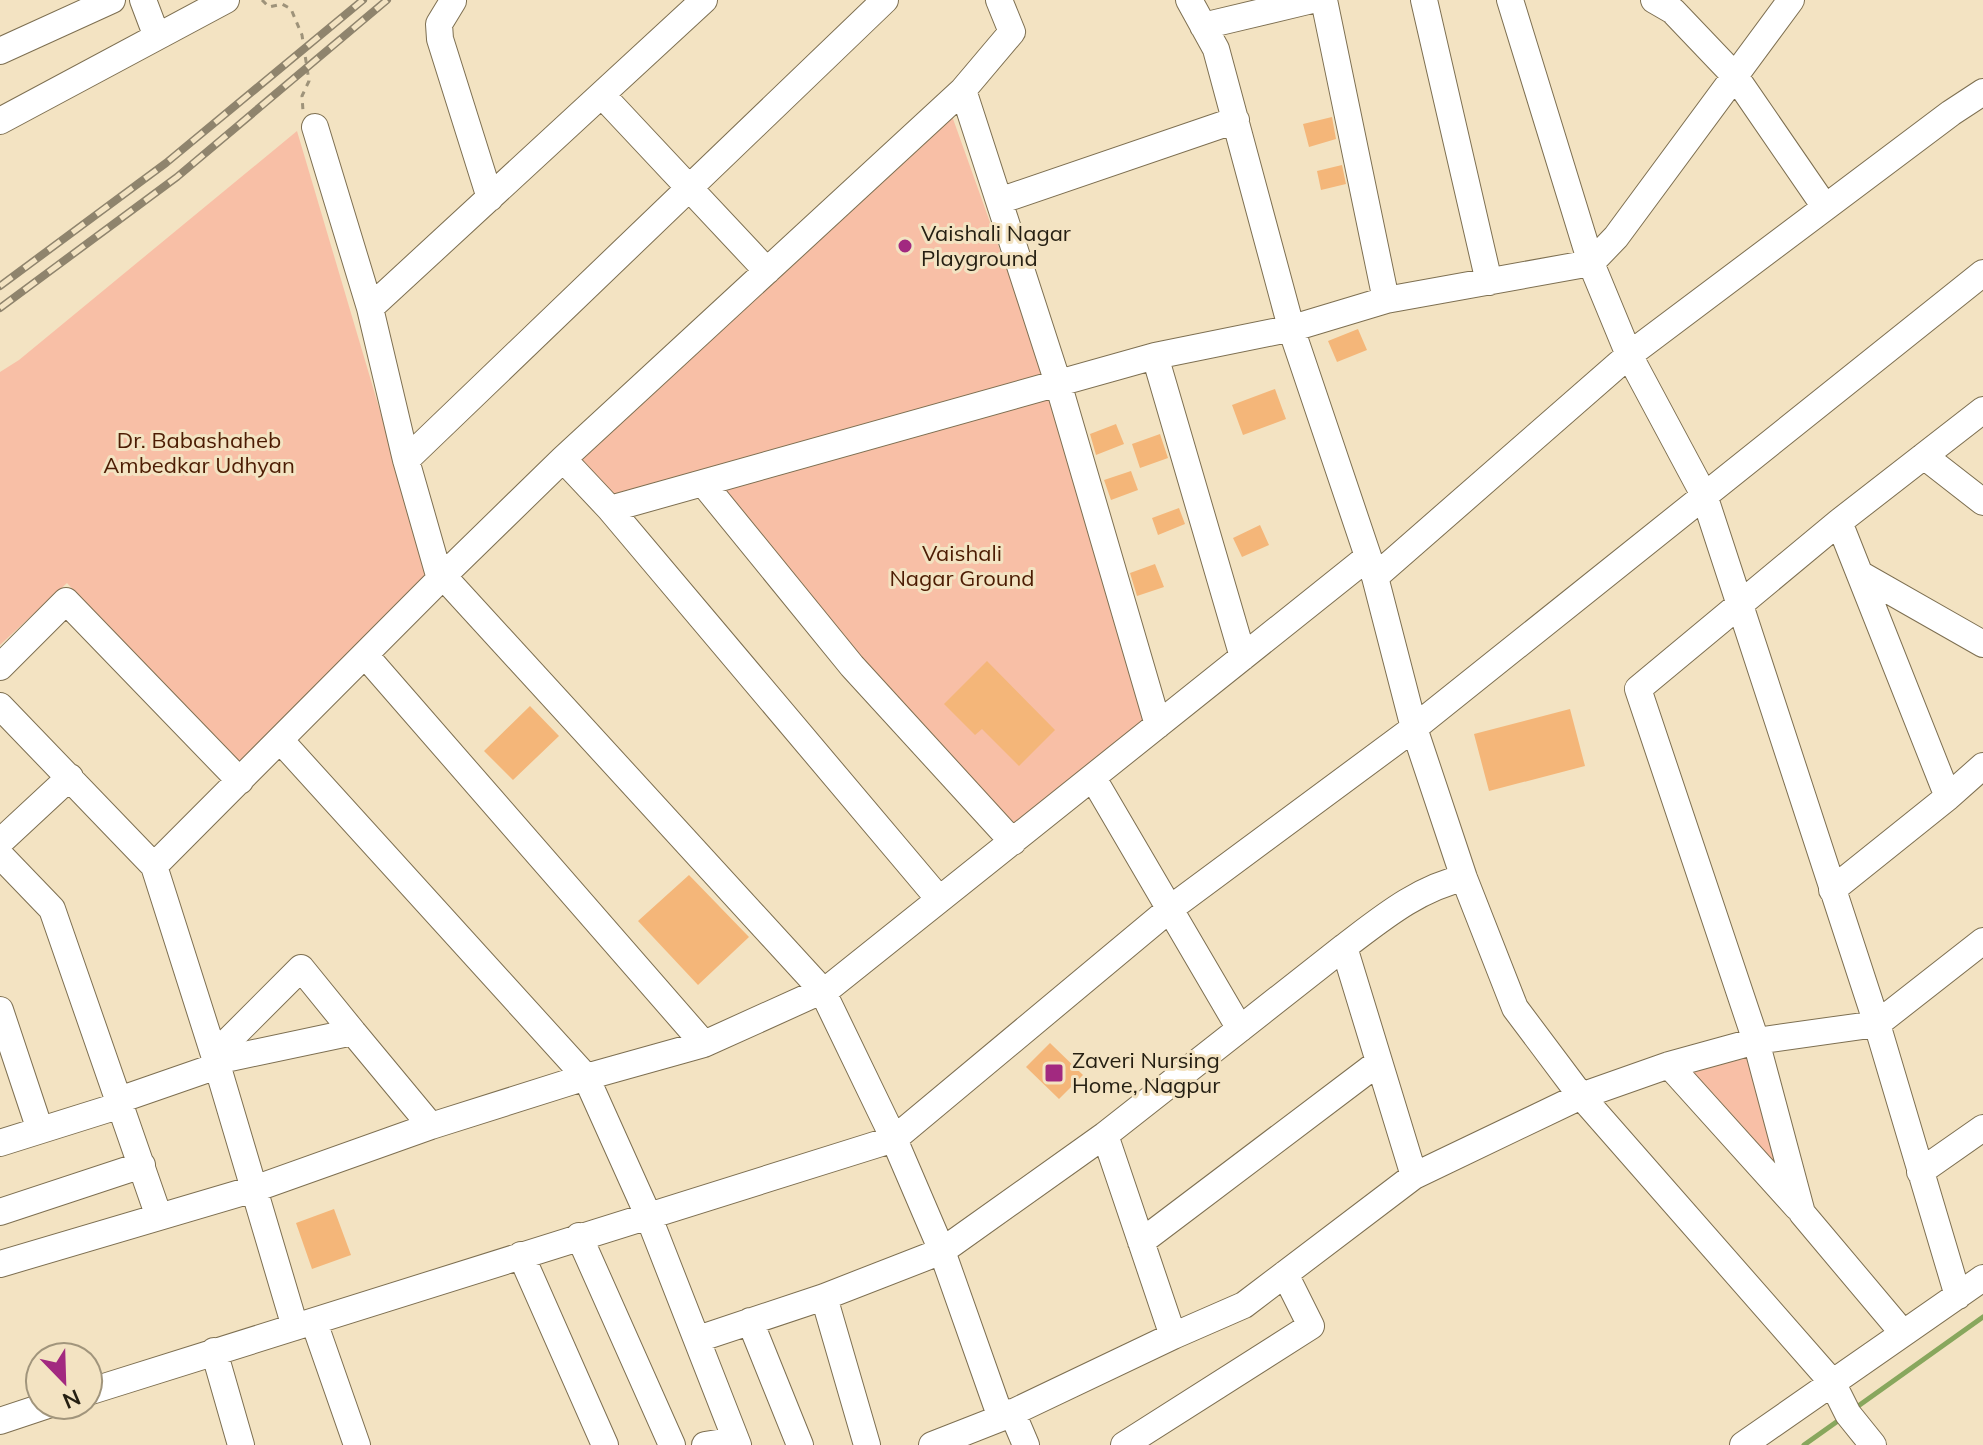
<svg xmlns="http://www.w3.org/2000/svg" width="1983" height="1445" viewBox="0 0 1983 1445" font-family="Mulish,sans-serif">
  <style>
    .green { fill: #f8bfa6 }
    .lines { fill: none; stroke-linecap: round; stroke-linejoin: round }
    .stream { stroke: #88a75d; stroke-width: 5 }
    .building { fill: #f4b679 }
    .minor-casing { stroke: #7d6f51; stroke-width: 28 }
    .path { stroke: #9e937a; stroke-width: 3; stroke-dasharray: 6 6; stroke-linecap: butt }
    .minor { stroke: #fff; stroke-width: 26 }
    .rail-casing { stroke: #8f846d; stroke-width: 8 }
    .rail { stroke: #f3e3c2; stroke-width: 5; stroke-dasharray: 15; stroke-linecap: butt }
    .poi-dot { fill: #a22980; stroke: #f3e3c2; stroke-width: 3 }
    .labels { text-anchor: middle; stroke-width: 6; stroke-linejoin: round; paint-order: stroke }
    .poi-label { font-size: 22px; fill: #251f12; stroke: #f3e3c2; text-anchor: start }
    .park-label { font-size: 22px; fill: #4c1c03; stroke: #f3e3c2 }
  </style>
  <rect width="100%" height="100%" fill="#f3e3c2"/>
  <path class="green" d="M952,116L1045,376L625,515L572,469Z
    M297,131L431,583L238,772L67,583L0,645V372L19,360Z
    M1055,395L1155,725L1014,838L715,489Z
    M1752,1057L1786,1182L1687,1072Z"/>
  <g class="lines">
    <path class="stream" d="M1854,1409L1983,1317
      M1804,1445L1842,1418"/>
  </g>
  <path class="building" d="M1332,117L1336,139L1309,147L1303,124Z
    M1342,165L1346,184L1321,190L1317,171Z
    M1358,329L1367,350L1337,362L1328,341Z
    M1275,389L1286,419L1243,435L1232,405Z
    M1116,424L1124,444L1096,455L1090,434Z
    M1160,434L1168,458L1140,468L1132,444Z
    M1131,471L1138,490L1111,500L1104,480Z
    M1179,508L1185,524L1158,535L1152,518Z
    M1260,525L1269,545L1242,557L1233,538Z
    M1155,564L1164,587L1137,596L1130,573Z
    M987,661L1055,730L1019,766L982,729L975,735L944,704Z
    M530,706L559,736L513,780L484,751Z
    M1570,709L1585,766L1489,791L1474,734Z
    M689,875L749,937L698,985L638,921Z
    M1050,1043L1083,1075L1059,1099L1026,1067Z
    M334,1209L351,1255L312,1269L296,1223Z"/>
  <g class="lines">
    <g class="minor-casing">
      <path id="minor" d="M143,0L157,37
        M1189,0L1216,49L1292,331L1375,577L1414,728L1464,878L1515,1008L1581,1096L1832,1382L1848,1414L1873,1445
        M1324,0L1386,300
        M1424,0L1489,282
        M1654,0L1673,11L1735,76L1825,207
        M453,1L439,24L440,39L490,198
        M1203,26L1312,0
        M0,51L112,0
        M963,90L1012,32L999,0
        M602,95L767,271
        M0,121L226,0
        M315,127L370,308
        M999,201L1236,120
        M1155,356L1243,657
        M1983,410L1839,522L1948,797L1983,766
        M1924,456L1983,502
        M563,459L963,90L1058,383L1158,725
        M406,460L885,0
        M703,483L852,666L1013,842
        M610,509L939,899
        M1839,522L1638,689L1756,1041L1877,1024L1983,941
        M1860,574L1983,644
        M443,576L563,459L610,509L1155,356L1293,328L1386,300L1591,263L1510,0
        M1375,577L1629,355L1591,263L1616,237L1791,0
        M440,579L443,576L822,990L894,1139L942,1251L1001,1418L932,1445
        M365,655L704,1044
        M0,667L66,601L240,781
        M0,706L154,866
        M281,741L586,1077L648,1215L738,1445
        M1093,778L1240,1029
        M0,842L70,777
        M0,855L52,909L159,1217
        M1832,890L1948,797
        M1344,947C1381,919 1418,888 1464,878
        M0,1010L40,1130
        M214,1055L301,968L353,1032
        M216,1061L353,1032L431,1126
        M1669,1065L1797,1207
        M119,1100L217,1066
        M1105,1135L1344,947L1414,1176L1581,1096L1669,1065L1756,1041L1802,1213L1903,1333
        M0,1143L121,1105
        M1920,1172L1983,1128
        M0,1212L142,1165
        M579,1236L672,1445
        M1141,1242L1379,1062
        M521,1255L605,1445
        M0,1264L254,1189L431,1126L586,1077L704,1044L830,987L1368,557
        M1958,1296L1877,1024L1704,495L1629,355L1951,113L1983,92
        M824,1297L867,1445
        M750,1321L800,1445
        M314,1322L357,1445
        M295,1327L216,1061L154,866L440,579L406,460L370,308L704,0
        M1173,1336L1244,1305L1414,1176
        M698,1339L824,1297L942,1251L1105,1135L1173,1336L1001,1418
        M214,1351L241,1445
        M88,1392L894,1139L1171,908L1414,728L1983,273
        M1012,1412L1026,1445
        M0,1421L48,1405
        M705,1445L736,1440
        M1124,1445L1311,1326L1285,1274
        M1743,1445L1983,1278"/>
    </g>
    <path class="path" d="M262,0L269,7L282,4L291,9L302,35L309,81L302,96L303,111"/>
    <use href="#minor" class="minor"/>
    <g class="rail-casing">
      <path id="rail" d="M0,286L166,163L363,0
        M0,308L177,177L387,0"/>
    </g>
    <use href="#rail" class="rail"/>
  </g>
  <g class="poi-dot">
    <circle cx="905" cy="246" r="8"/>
    <rect x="1044" y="1063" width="20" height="20" rx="4"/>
  </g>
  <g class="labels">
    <g class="poi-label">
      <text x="921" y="241">Vaishali Nagar<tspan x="921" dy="25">Playground</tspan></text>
      <text x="1072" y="1068">Zaveri Nursing<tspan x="1072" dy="25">Home, Nagpur</tspan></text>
    </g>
    <g class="park-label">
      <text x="199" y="448">Dr. Babashaheb<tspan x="199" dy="25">Ambedkar Udhyan</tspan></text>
      <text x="962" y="561">Vaishali<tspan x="962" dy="25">Nagar Ground</tspan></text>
    </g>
  </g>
  <g transform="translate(64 1381) rotate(157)"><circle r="38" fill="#f3e3c2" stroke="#a1957c" stroke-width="2"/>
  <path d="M0-6L14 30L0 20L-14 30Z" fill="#a22980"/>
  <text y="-12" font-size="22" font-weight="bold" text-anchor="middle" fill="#251f12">N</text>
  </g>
</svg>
